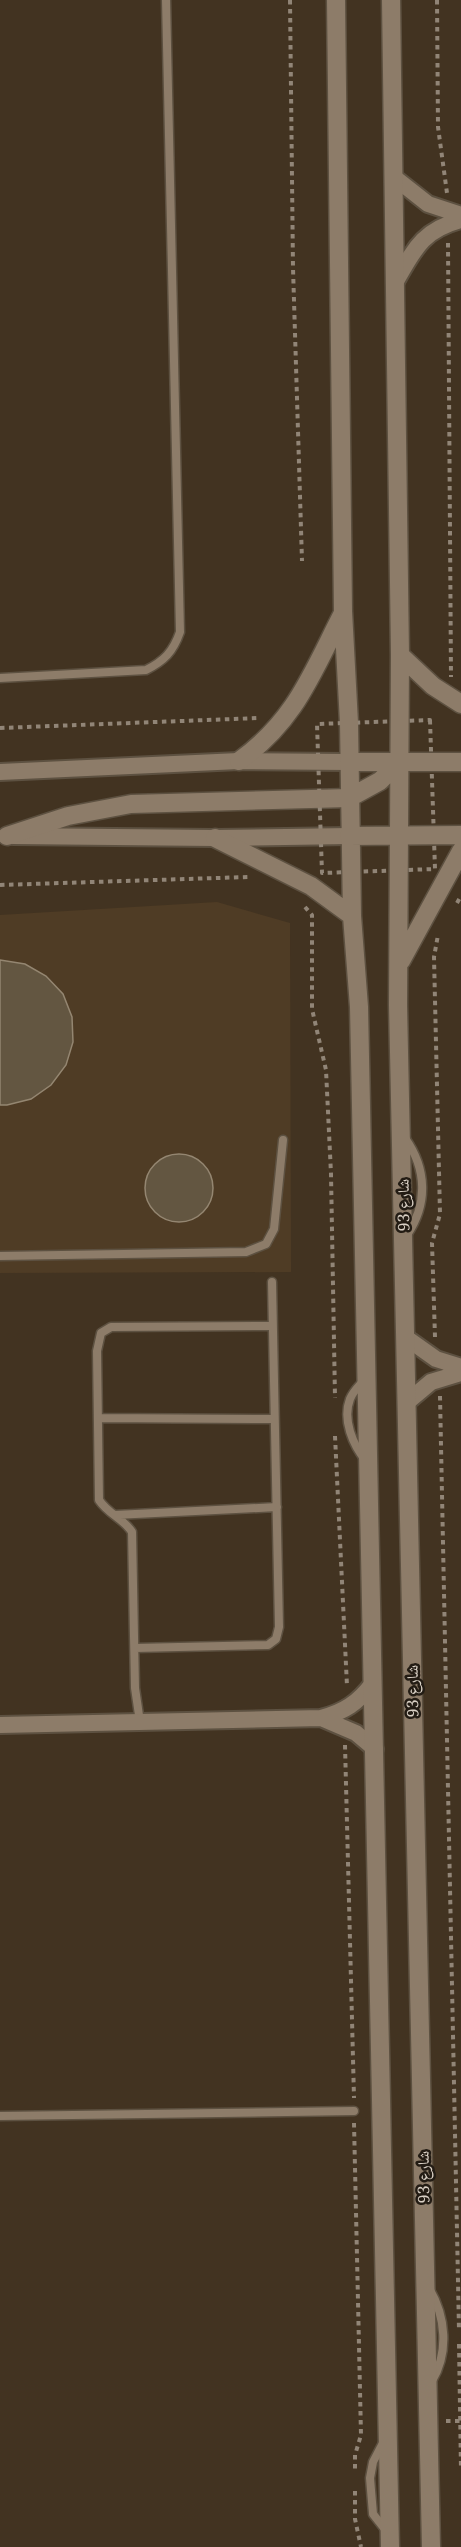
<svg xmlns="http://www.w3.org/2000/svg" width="461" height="2547" viewBox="0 0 461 2547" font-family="'Noto Serif','Noto Naskh Arabic',serif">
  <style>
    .built { fill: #4f3c25 }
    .building { fill: #635641; stroke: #948671; stroke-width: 1.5 }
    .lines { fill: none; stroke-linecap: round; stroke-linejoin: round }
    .service-casing { stroke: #5d5141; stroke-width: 11 }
    .minor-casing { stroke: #5d5141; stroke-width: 20 }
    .tertiary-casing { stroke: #5d5141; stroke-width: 21 }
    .path { stroke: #918577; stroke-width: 4; stroke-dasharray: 4.5 4.5; stroke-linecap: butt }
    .service { stroke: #8d7c69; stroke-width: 8 }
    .minor { stroke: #8d7c69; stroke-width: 16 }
    .tertiary { stroke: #8d7c69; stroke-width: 18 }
    .labels { text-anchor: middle; stroke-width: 5; stroke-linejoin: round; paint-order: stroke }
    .street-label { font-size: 16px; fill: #d9d0c5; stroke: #231c14 }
  </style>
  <rect width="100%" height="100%" fill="#423321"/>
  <path class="built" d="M217,902L290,923L291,1272L0,1273V915Z"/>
  <path class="building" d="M0,960L25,964L46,976L63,994L72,1017L73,1042L66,1065L51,1085L31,1099L7,1105H0Z
    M145 1188a34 34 0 1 1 68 0a34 34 0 1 1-68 0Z"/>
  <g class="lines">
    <g class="service-casing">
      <path id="service" d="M0,678L146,670C164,661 173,652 180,632L166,0
        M405,1138C427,1169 428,1204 407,1235
        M0,1256L246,1252L266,1244L274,1229L283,1140
        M365,1379C360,1385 353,1391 350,1399C342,1420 353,1445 366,1461
        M98,1418L274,1419
        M115,1515L277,1507
        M135,1648L268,1645L276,1639L279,1627L272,1282
        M140,1722L135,1688L132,1532C123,1518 108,1514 99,1500L97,1351L101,1333L111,1327L272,1326
        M0,2116L354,2111
        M429,2288C446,2317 449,2352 432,2381
        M384,2441L373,2462L370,2478L373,2514L388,2533"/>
    </g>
    <g class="minor-casing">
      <path id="minor" d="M395,178L428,204L461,215
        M395,283C414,250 422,230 461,220
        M0,772L239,761L349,762
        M13,836L215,838L349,836
        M405,1337L436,1359L461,1367
        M406,1403L431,1382L461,1373
        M321,1718L356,1733L375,1749
        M0,1725L321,1718C344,1712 358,1703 373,1683"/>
    </g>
    <g class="tertiary-casing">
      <path id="tertiary" d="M336,0L343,611L349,723L352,916L359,1007L390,2547
        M391,0L400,655L398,1005L431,2547
        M400,655L433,686L461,704
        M239,761C296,720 312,673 343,613
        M349,762H461
        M7,836L68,816L131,804L349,798L380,781L400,761
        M349,836L461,835
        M215,838L311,886L352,916
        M401,961L461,851"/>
    </g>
    <path class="path" d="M290,0L293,268L302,561
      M437,0L438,127L447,193
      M448,243L451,677
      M430,720L435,869L322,873L317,724Z
      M0,728L259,718
      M0,885L248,877
      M457,903L461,896
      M305,907L312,915V1009L326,1070L331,1174L335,1398
      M435,1337L432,1243L440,1214L434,957L438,935
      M440,1396L459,2330
      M335,1436L347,1686
      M345,1745L354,2098
      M354,2123L361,2435L355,2455V2472
      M459,2344L461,2469
      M446,2421H460
      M355,2491V2519L361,2547"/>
    <use href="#service" class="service"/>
    <use href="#minor" class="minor"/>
    <use href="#tertiary" class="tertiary"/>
  </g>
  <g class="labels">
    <g class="street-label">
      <text transform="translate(403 1205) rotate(-91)" y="6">شارع 93</text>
      <text transform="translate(412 1691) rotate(-91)" y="6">شارع 93</text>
      <text transform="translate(423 2177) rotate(-91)" y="6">شارع 93</text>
    </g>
  </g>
</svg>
